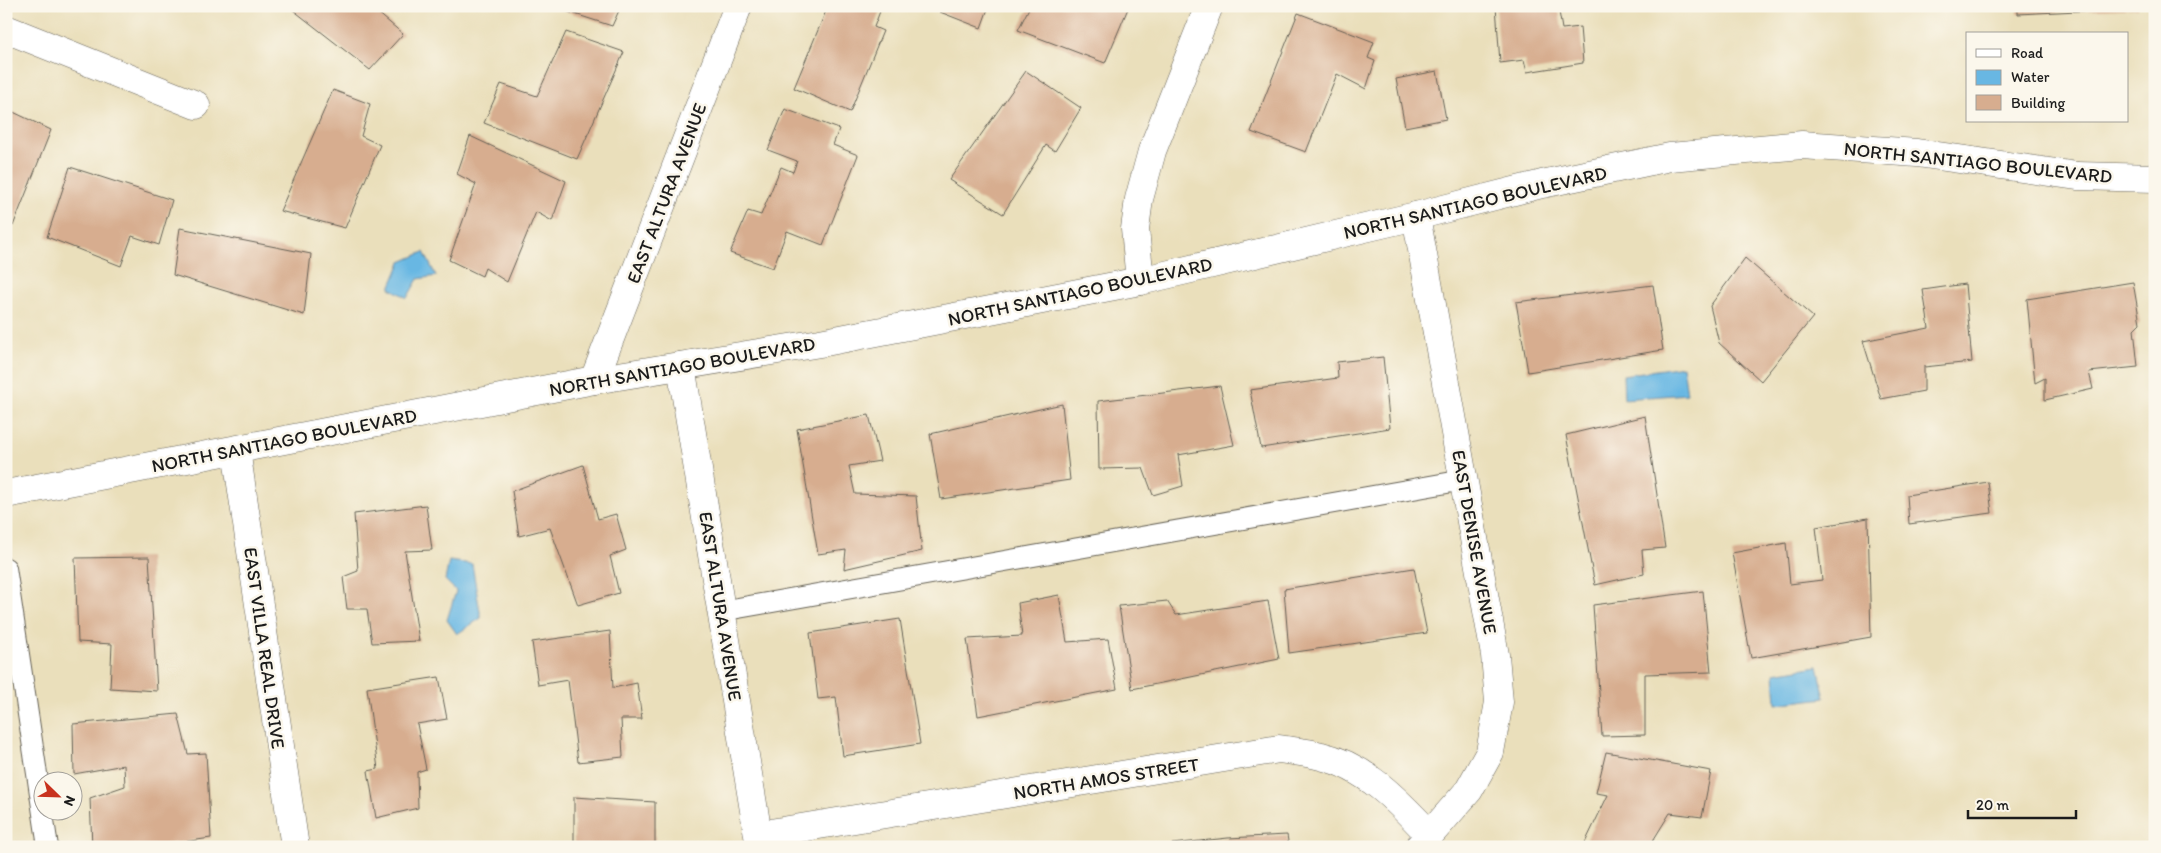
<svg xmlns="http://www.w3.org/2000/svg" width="2161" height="853" viewBox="0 0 2161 853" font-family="Itim,sans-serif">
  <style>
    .water { fill: #68b7e3; stroke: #426a80 }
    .building { fill: #d7ad8f }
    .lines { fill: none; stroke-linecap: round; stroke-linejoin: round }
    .lane-casing { stroke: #646054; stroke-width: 22 }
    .street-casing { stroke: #646054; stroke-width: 29 }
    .secondary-casing { stroke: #646054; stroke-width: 29 }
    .lane { stroke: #fff; stroke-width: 20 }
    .street { stroke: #fff; stroke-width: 28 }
    .secondary { stroke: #fff; stroke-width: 28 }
    .labels { text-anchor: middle; stroke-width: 5; stroke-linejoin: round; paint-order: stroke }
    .street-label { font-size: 19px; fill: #1c1c1c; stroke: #fbf7ec }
  </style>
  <rect width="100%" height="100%" fill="#fbf7ec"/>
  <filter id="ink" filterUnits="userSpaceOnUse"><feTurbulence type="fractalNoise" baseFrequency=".02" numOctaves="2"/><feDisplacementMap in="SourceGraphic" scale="10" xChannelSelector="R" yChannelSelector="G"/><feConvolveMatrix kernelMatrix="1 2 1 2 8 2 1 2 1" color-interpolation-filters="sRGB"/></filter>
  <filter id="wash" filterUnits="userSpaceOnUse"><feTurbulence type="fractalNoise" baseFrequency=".0096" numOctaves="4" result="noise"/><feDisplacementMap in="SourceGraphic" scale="20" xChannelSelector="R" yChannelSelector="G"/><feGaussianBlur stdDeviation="1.12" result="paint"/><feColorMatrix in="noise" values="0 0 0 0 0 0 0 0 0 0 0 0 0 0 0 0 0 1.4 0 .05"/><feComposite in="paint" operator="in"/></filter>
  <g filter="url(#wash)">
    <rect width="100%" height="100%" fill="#eadfbb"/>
    <path class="water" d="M424,252L436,276L418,279L407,298L390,288L401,262Z
      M1683,366L1687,394L1624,399L1623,375Z
      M449,561L472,564L481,618L457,634L447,620L456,591L445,580Z
      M1818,666L1825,698L1776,704L1774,673Z"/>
    <g id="blocks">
      <path class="building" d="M288,6H370L403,34L370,70Z
        M550,6H621L612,26Z
        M828,6H882L874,27L883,31L850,112L794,88Z
        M942,6H989L981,28L940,12Z
        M1030,6H1129L1105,63L1018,30Z
        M1496,6H1558L1562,29L1580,27L1583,63L1527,72L1524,60L1500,63Z
        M2018,6H2138V8L2018,14Z
        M1298,13L1374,42L1368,58L1375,61L1366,89L1337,74L1306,152L1251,132Z
        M566,32L624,52L577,159L484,123L501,84L537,96Z
        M1026,71L1081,108L1055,151L1046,145L1003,214L949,180Z
        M1437,71L1446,119L1405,127L1396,79Z
        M333,90L370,104L361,136L380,145L345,228L280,211Z
        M7,109L51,130L13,226L6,223Z
        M785,109L839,129L833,145L858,155L823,245L787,231L773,268L730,253L748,211L761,215L781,167L793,172L797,161L768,150Z
        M470,136L566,181L552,221L536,212L507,282L485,268L482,276L449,260L476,184L457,174Z
        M70,167L172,200L159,245L132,236L121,266L47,237Z
        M180,228L311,254L304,315L173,275Z
        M1745,258L1813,317L1761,381L1719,343L1710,306Z
        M2133,282L2140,323L2134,329L2138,367L2089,372L2093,389L2045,400V378L2035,383L2027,299Z
        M1965,284L1972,362L1924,367V391L1881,399L1863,341L1929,328L1923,290Z
        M1653,285L1663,350L1528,372L1516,302Z
        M1383,357L1390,428L1261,448L1250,390L1338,378L1337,362Z
        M1220,386L1234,445L1178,455L1183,486L1153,495L1143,468L1099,469L1098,401Z
        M1062,404L1070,480L941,499L930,434Z
        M869,415L880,461L849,466L855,494L916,496L922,551L844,569L846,550L818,554L797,429Z
        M1645,416L1665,548L1642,550L1644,574L1595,585L1566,435Z
        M583,465L598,519L616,514L626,550L610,556L619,593L578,605L550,528L519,536L512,491Z
        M1988,482L1992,513L1909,524L1907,495Z
        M426,505L432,550L405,551L419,641L372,643L367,609H347L343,577L358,571L354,514Z
        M1868,518L1871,637L1751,658L1732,553L1786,543L1790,584L1822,580L1816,527Z
        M149,557L157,691L110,688L112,644L78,642L75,558Z
        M1414,568L1427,633L1289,653L1284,589Z
        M1703,591L1711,672L1645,674V735L1602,736L1593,605Z
        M1059,595L1067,642L1108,639L1117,689L978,716L967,639L1022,636L1018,603Z
        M1167,601L1176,615L1268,601L1279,659L1132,689L1119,606Z
        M900,619L920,744L843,756L836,697L818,699L810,633Z
        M610,631L613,688L637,683L642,719H621L623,757L578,762L568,680L538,685L532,642Z
        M439,677L447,719L417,724L426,769L417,772L418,808L376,818L368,771L378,769L367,688Z
        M178,714L188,754L206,753L211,838L148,847H92L90,798L125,786L124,765L74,774L73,724Z
        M1606,752L1711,771L1702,817L1670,813L1649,847H1583L1608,795L1596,793Z
        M574,797L655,802V847H574Z
        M1287,835L1289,847H1172V844L1228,838Z"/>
    </g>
  </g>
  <g filter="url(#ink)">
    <use href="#blocks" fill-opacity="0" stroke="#646054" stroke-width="1"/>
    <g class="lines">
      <g class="lane-casing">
        <path id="lane" d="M6,568L48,847
          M721,611L1464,480"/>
      </g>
      <g class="street-casing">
        <path id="street" d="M6,29L196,105
          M1416,216L1495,655L1499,702L1490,752L1469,790L1419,847
          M1140,281L1135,229L1139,199L1152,151L1209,6
          M681,366L760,847
          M594,380L738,6
          M758,835L1279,749C1292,751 1307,752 1321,756C1365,766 1399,802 1429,834"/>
      </g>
      <g class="secondary-casing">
        <path id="secondary" d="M236,450L295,847
          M6,494L594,380L820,343L1140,281L1416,216L1542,184L1670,157L1802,145L1917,153L2077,176L2155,178"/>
      </g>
      <use href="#lane" class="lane"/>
      <use href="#street" class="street"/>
      <use href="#secondary" class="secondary"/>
    </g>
  </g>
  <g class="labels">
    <g class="street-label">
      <text transform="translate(1978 162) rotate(6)" y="7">NORTH SANTIAGO BOULEVARD</text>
      <text transform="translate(666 193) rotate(-69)" y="7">EAST ALTURA AVENUE</text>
      <text transform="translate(1475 202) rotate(-13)" y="7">NORTH SANTIAGO BOULEVARD</text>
      <text transform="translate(1080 291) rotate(-12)" y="7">NORTH SANTIAGO BOULEVARD</text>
      <text transform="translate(682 366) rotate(-10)" y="7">NORTH SANTIAGO BOULEVARD</text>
      <text transform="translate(284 440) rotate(-11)" y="7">NORTH SANTIAGO BOULEVARD</text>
      <text transform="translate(1475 542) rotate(80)" y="7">EAST DENISE AVENUE</text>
      <text transform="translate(721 606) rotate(81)" y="7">EAST ALTURA AVENUE</text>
      <text transform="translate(265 648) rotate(82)" y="7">EAST VILLA REAL DRIVE</text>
      <text transform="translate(1106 778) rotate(-9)" y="7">NORTH AMOS STREET</text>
    </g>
  </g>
  <rect width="2161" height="853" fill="none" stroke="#fbf7ec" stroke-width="25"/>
  <rect x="1966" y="32" width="162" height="90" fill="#fbf7ec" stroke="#a29f99"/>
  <rect x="1976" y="49" width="25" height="8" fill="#ffffff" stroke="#a29f99"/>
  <text x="2011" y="58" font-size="15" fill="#1c1c1c">Road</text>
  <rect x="1976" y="70" width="25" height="15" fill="#68b7e3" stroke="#a29f99"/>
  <text x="2011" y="82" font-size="15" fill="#1c1c1c">Water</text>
  <rect x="1976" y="95" width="25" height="15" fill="#d7ad8f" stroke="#a29f99"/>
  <text x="2011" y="108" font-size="15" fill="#1c1c1c">Building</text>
  <g transform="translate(58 796) rotate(113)"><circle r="24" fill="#fbf7ec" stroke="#a29f99"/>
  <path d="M0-4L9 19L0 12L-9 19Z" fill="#c8321e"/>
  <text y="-8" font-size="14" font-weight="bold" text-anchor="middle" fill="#1c1c1c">N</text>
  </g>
  <path d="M1968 810v8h108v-8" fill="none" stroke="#1c1c1c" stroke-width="2.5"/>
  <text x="1976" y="810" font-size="15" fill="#1c1c1c" stroke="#fbf7ec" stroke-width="4" paint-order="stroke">20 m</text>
</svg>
